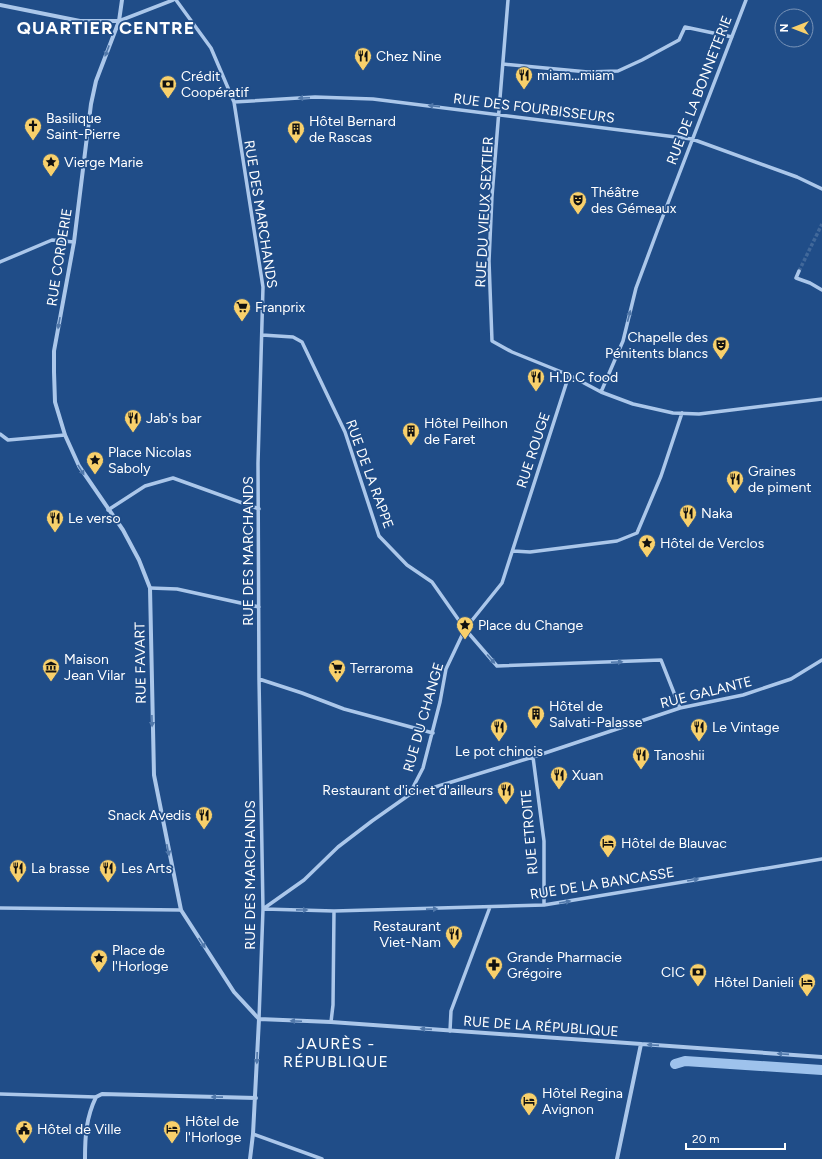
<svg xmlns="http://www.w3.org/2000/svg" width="822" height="1159" viewBox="0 0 822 1159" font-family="Figtree,sans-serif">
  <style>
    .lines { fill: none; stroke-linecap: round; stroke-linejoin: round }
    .stream { stroke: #9ec2ec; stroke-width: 10 }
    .pedestrian-tunnel { stroke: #41689a; stroke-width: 3.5; stroke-dasharray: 3.5 2; stroke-linecap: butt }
    .pedestrian { stroke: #abc7ea; stroke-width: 3.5 }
    .minor { stroke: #abc7ea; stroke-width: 4 }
    .oneway { fill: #5178aa }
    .labels { text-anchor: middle; stroke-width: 3.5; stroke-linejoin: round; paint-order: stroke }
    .poi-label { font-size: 14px; fill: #fff; stroke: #204d88; text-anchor: start }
    .street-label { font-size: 14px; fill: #fff; stroke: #204d88 }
    .quarter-label { font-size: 16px; letter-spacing: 1px; fill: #fff; stroke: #204d88 }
    .district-label { font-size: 18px; font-weight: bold; letter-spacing: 1px; fill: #fff; stroke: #204d88 }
  </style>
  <rect width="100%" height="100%" fill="#204d88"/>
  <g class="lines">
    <path class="stream" d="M675,1064L685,1061L822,1070"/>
    <path class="pedestrian-tunnel" d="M799,271L822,224"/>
    <path class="pedestrian" d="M176,0L211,48L234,102L263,287L258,463L259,679L263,909L259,1019
      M508,0L492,196L489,261L492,341L512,352L569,375
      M119,21L173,0
      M503,64L588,72L618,71L642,60L679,40L685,27L732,37
      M234,102L315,97L373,99L692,139L797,177L822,189
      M0,262L52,240L74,242
      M799,271L796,278L810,283L822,290
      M262,335L293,337L302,342L345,432L379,536L407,565L432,582L465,629L497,666L661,660L680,708
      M601,392L623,341L636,288L658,229L746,0
      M0,434L8,440L65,435
      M108,510L145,486L173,478L259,509
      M513,551L530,552L617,541L637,533L661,476L682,413
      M150,588L177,589L259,607
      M259,679L302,693L344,709L433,733
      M533,757L544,841V905
      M409,795L533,757L680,708L743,695L791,679L822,660
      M0,908L181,910
      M263,909L304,880L338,847L372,821L409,795L423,768L440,702L446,669L465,629L502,583L569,375L601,392L633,404L673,413L699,414L822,399
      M264,909L334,911L544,905L822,859
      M331,1022L333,1005L334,911
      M450,1031L451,1011L490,907
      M0,1094L96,1097
      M253,1134L322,1159"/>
    <path class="minor" d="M122,0L119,21L96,81L91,104L74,242L54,351V372L55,402L65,435L79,466L123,530L139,560L150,588L154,775L181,910L234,992L259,1019L253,1134L250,1159
      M0,5L80,21H119
      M259,1019L331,1022L822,1057
      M85,1159C85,1136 86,1118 96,1097L102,1094L256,1098
      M617,1159L641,1044"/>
  </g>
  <defs><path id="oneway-solid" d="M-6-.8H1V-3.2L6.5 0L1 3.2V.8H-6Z"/></defs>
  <g class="oneway">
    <use href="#oneway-solid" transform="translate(107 51) rotate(111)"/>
    <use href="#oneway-solid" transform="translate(304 98) rotate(177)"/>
    <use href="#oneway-solid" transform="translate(434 106) rotate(-173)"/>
    <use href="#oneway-solid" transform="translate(629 316) rotate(-75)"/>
    <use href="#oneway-solid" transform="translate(59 323) rotate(100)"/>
    <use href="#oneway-solid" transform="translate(81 470) rotate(58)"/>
    <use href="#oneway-solid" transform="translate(491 659) rotate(49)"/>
    <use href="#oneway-solid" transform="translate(617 662) rotate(-2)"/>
    <use href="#oneway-solid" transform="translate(152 721) rotate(89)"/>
    <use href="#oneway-solid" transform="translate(168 850) rotate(79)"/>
    <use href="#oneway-solid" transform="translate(693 880) rotate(-10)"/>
    <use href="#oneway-solid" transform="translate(565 902) rotate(-10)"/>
    <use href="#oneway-solid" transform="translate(432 909) rotate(-1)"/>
    <use href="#oneway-solid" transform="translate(302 910) rotate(1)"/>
    <use href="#oneway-solid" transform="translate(202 943) rotate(57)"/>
    <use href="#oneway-solid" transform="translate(296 1021) rotate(-178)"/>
    <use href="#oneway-solid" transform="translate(426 1029) rotate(-176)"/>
    <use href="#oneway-solid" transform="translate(653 1045) rotate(-176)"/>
    <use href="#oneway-solid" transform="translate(783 1054) rotate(-176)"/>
    <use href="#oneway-solid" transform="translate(257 1058) rotate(92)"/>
    <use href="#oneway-solid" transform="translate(217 1097) rotate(-179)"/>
  </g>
  <defs>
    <g id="restaurant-pin" transform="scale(0.9)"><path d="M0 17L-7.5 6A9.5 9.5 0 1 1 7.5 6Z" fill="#f8d06b" stroke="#204d88"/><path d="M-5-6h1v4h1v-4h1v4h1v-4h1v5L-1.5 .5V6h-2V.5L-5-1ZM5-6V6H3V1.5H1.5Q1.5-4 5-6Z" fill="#111"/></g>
    <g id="bank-pin" transform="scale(0.9)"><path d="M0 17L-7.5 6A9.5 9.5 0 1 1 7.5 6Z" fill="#f8d06b" stroke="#204d88"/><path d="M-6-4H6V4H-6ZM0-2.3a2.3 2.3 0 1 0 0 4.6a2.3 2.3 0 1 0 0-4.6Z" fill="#111"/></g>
    <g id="church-pin" transform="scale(0.9)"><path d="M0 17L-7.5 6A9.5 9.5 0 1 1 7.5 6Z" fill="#f8d06b" stroke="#204d88"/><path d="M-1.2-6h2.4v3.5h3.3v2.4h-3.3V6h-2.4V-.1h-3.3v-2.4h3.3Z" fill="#111"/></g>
    <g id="building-pin" transform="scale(0.9)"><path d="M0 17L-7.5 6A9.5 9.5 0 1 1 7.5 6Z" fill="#f8d06b" stroke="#204d88"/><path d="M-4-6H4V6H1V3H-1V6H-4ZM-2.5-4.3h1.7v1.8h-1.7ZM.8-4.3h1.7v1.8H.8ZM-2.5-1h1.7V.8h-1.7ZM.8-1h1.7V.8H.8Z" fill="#111"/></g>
    <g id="sight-pin" transform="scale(0.9)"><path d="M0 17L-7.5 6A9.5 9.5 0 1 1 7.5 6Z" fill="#f8d06b" stroke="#204d88"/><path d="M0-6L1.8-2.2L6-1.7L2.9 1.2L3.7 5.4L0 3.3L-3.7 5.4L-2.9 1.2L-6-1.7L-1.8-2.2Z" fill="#111"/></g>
    <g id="theatre-pin" transform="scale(0.9)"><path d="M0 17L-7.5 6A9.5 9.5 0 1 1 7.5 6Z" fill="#f8d06b" stroke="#204d88"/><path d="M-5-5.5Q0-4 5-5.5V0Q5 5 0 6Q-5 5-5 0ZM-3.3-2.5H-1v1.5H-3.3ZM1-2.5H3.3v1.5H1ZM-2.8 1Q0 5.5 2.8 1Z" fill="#111"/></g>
    <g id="supermarket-pin" transform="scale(0.9)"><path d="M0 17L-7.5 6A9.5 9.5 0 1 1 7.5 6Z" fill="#f8d06b" stroke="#204d88"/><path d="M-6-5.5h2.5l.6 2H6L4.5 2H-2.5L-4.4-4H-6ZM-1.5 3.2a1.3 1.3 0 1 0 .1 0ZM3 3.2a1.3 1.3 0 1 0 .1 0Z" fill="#111"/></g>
    <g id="museum-pin" transform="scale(0.9)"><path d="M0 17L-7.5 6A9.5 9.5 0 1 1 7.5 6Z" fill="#f8d06b" stroke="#204d88"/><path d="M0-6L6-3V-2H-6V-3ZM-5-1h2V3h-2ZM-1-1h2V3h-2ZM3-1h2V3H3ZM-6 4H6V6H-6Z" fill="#111"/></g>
    <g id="hotel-pin" transform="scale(0.9)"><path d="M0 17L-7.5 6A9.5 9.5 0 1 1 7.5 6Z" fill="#f8d06b" stroke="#204d88"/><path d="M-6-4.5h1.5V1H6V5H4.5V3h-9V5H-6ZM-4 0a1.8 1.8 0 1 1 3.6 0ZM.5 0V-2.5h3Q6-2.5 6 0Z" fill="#111"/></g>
    <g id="pharmacy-pin" transform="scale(0.9)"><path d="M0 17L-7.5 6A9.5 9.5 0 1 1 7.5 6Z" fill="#f8d06b" stroke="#204d88"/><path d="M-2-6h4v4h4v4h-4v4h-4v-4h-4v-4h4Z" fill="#111"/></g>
    <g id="civic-pin" transform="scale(0.9)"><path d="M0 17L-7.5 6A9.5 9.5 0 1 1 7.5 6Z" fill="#f8d06b" stroke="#204d88"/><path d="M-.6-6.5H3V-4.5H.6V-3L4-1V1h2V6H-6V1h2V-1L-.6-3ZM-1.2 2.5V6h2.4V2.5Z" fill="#111"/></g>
  </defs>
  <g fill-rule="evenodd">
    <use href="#restaurant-pin" x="363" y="56"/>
    <use href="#restaurant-pin" x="524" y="75"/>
    <use href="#bank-pin" x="168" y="84"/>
    <use href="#church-pin" x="33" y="126"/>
    <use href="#building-pin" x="296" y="129"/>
    <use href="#sight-pin" x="51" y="162"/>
    <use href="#theatre-pin" x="578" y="200"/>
    <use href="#supermarket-pin" x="242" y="307"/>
    <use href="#theatre-pin" x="721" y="345"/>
    <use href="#restaurant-pin" x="536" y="377"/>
    <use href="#restaurant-pin" x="133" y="418"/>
    <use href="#building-pin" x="411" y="431"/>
    <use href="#sight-pin" x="95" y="460"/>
    <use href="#restaurant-pin" x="735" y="479"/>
    <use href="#restaurant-pin" x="688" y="513"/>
    <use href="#restaurant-pin" x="55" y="518"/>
    <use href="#sight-pin" x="647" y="543"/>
    <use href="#sight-pin" x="465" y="625"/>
    <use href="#museum-pin" x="51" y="667"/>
    <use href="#supermarket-pin" x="337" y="668"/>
    <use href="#building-pin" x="536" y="714"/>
    <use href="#restaurant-pin" x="499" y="727"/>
    <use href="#restaurant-pin" x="699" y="727"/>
    <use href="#restaurant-pin" x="641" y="755"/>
    <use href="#restaurant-pin" x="559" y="775"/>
    <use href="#restaurant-pin" x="506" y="790"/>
    <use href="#restaurant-pin" x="204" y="815"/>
    <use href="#hotel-pin" x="608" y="843"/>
    <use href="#restaurant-pin" x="18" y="868"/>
    <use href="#restaurant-pin" x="108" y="868"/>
    <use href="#restaurant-pin" x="454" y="934"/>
    <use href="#sight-pin" x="99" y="958"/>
    <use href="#pharmacy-pin" x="494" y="965"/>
    <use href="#bank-pin" x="698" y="972"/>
    <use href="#hotel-pin" x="807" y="982"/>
    <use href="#hotel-pin" x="529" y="1101"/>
    <use href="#civic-pin" x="24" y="1129"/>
    <use href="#hotel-pin" x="172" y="1129"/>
  </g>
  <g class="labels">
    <g class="poi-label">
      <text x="376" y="61">Chez Nine</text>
      <text x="537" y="80">miam...miam</text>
      <text x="181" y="81">Crédit<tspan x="181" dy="16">Coopératif</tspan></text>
      <text x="46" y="123">Basilique<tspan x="46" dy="16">Saint-Pierre</tspan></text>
      <text x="309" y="126">Hôtel Bernard<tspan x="309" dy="16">de Rascas</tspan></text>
      <text x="64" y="167">Vierge Marie</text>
      <text x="591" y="197">Théâtre<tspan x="591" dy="16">des Gémeaux</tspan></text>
      <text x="255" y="312">Franprix</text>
      <text x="708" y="342" text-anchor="end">Chapelle des<tspan x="708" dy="16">Pénitents blancs</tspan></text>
      <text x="549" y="382">H.D.C food</text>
      <text x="146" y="423">Jab's bar</text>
      <text x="424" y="428">Hôtel Peilhon<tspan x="424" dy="16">de Faret</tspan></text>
      <text x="108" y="457">Place Nicolas<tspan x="108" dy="16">Saboly</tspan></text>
      <text x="748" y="476">Graines<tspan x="748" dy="16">de piment</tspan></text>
      <text x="701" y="518">Naka</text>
      <text x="68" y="523">Le verso</text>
      <text x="660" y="548">Hôtel de Verclos</text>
      <text x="478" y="630">Place du Change</text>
      <text x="64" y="664">Maison<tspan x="64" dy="16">Jean Vilar</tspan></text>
      <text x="350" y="673">Terraroma</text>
      <text x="549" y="711">Hôtel de<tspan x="549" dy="16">Salvati-Palasse</tspan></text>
      <text x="712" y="732">Le Vintage</text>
      <text x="499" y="756" text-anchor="middle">Le pot chinois</text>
      <text x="654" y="760">Tanoshii</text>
      <text x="572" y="780">Xuan</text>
      <text x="493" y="795" text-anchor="end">Restaurant d'ici et d'ailleurs</text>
      <text x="191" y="820" text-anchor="end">Snack Avedis</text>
      <text x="621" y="848">Hôtel de Blauvac</text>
      <text x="31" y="873">La brasse</text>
      <text x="121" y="873">Les Arts</text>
      <text x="441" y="931" text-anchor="end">Restaurant<tspan x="441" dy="16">Viet-Nam</tspan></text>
      <text x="112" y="955">Place de<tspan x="112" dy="16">l'Horloge</tspan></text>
      <text x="507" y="962">Grande Pharmacie<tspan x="507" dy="16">Grégoire</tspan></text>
      <text x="685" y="977" text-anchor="end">CIC</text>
      <text x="794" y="987" text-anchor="end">Hôtel Danieli</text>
      <text x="542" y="1098">Hôtel Regina<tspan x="542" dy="16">Avignon</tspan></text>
      <text x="185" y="1126">Hôtel de<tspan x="185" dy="16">l'Horloge</tspan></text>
      <text x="37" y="1134">Hôtel de Ville</text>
    </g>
    <g class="street-label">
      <text transform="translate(699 90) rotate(-69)" y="5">RUE DE LA BONNETERIE</text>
      <text transform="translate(534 108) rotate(7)" y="5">RUE DES FOURBISSEURS</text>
      <text transform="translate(484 212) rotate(-87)" y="5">RUE DU VIEUX SEXTIER</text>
      <text transform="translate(261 214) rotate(81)" y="5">RUE DES MARCHANDS</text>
      <text transform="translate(59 257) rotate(-81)" y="5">RUE CORDERIE</text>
      <text transform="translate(533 450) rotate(-72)" y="5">RUE ROUGE</text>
      <text transform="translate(370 474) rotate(70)" y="5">RUE DE LA RAPPE</text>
      <text transform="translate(248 551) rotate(-90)" y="5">RUE DES MARCHANDS</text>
      <text transform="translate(140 663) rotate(-91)" y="5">RUE FAVART</text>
      <text transform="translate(706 692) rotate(-14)" y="5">RUE GALANTE</text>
      <text transform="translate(423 717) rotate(-74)" y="5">RUE DU CHANGE</text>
      <text transform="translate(529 832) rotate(-95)" y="5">RUE ETROITE</text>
      <text transform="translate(250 875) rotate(-90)" y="5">RUE DES MARCHANDS</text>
      <text transform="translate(602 883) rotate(-9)" y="5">RUE DE LA BANCASSE</text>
      <text transform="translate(541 1026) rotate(4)" y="5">RUE DE LA RÉPUBLIQUE</text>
    </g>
    <g class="quarter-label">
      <text x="336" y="1049">JAURÈS -<tspan x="336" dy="18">RÉPUBLIQUE</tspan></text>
    </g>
    <g class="district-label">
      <text x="106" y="34">QUARTIER CENTRE</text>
    </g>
  </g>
  <g transform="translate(794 28) rotate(270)"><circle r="19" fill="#204d88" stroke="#7994b8"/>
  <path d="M0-3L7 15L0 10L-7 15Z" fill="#f8d06b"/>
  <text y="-6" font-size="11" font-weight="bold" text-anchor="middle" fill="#ffffff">N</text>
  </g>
  <path d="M686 1143v6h99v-6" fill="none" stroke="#ffffff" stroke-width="2"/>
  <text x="692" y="1143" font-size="12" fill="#ffffff" stroke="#204d88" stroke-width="3" paint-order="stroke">20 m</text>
</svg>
